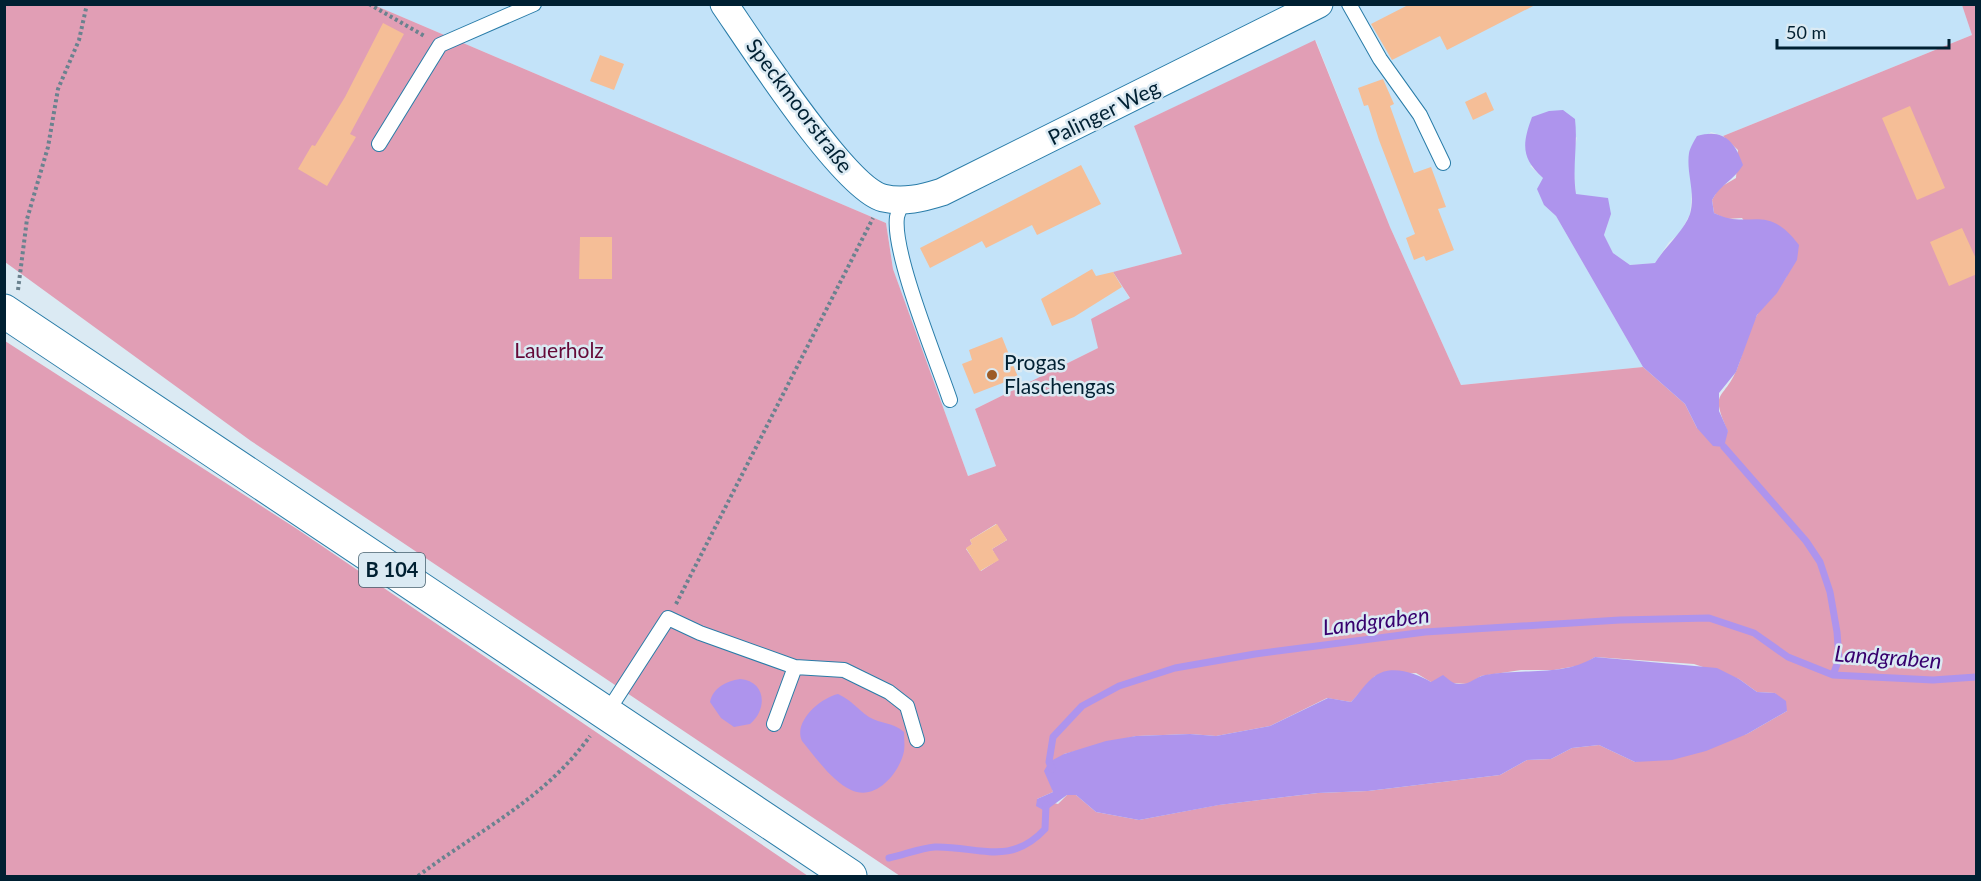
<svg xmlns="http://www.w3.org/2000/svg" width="1981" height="881" viewBox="0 0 1981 881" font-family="Lato,sans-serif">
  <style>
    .built { fill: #c3e3f9 }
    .green { fill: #e19eb5; fill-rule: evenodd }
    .water { fill: #ae94ed }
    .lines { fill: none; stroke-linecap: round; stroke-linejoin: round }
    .stream { stroke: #ae94ed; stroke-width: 7 }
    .building { fill: #f5be97 }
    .service-casing { stroke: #297ca8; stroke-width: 16 }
    .minor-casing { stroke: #297ca8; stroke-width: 29 }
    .primary-casing { stroke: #297ca8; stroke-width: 35 }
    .path { stroke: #6a828f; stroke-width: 4; stroke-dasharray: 3 3; stroke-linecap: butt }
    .service { stroke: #fff; stroke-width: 14 }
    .minor { stroke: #fff; stroke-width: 27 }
    .primary { stroke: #fff; stroke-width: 33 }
    .poi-dot { fill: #9d5c27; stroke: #dbeaf3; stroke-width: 2 }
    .labels { text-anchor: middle; stroke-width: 5; stroke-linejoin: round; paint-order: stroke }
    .shield { fill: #dbeaf3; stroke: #425d6c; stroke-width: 1.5 }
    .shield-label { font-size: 20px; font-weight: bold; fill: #002032 }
    .street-label { font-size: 21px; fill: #002032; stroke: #dbeaf3 }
    .park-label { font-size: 21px; fill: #650a38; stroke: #dbeaf3 }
    .poi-label { font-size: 21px; fill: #002032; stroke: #dbeaf3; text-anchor: start }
    .water-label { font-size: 22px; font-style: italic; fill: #37006e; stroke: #dbeaf3 }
  </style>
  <rect width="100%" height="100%" fill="#dbeaf3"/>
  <path class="built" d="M1962,4L1972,35L1723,136L1711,132L1689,153L1692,188L1690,214L1680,233L1669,242L1655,263L1630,265L1613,253L1604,235L1611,214L1576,195L1573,159L1577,137L1530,166L1543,178L1544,205L1556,216L1643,367L1461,385L1390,227L1316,41L1134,126L1182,254L1114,272L1130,299L1098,348L975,409L996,466L968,476L893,269L886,223L374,5Z"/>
  <path class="green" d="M5,5H374L886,223L893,269L968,476L996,466L975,409L1098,348L1091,319L1130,298L1113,272L1182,254L1134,126L1315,40L1390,227L1461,385L1643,367L1685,404L1697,428L1728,432C1709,389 1723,402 1737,369C1744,352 1746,333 1756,317C1764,302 1778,291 1787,276L1742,218L1726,219L1714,213L1712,200L1719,188L1736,178L1738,150L1723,136L1972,35L1962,5H1976V876H900L251,441L5,262ZM996,524L1007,540L992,549L998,560L981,571L966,549L972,544L970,540ZM1595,657L1694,664L1739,679L1757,692L1775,693L1787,711L1747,734L1635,762L1599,745L1572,748L1551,759L1527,760L1500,775L1368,791L1318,793L1218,805L1139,820L1096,812L1076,795H1067L1058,804L1037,799L1053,792L1050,781L1064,754L1136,736L1190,734L1216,736L1270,726L1327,698L1351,702L1375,676L1416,673L1431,682L1469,684L1481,676L1521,670H1554L1582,665Z
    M5,341L297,529L808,876H5Z"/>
  <path class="water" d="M1563,110L1575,119C1578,145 1572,167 1576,194L1608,198L1611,214L1604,235L1613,253L1630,265L1655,263C1665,247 1684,231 1690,214C1696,193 1686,173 1689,153C1690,148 1694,141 1697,136C1723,128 1735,141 1743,165C1734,180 1720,185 1712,200L1714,213C1749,231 1766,201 1799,245L1797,260L1777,293L1757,315L1736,372L1719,393V411L1728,431L1724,447L1713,446L1697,428L1685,404L1643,367L1556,216L1544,205L1537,189L1543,178C1521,158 1522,144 1532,117L1549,111Z
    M1595,657L1717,668L1739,679L1757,692L1775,693L1786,701L1787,711L1747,734L1706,751L1672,760L1635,762L1599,745L1572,748L1551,759L1527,760L1500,775L1368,791L1318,793L1219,805L1139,820L1096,812L1076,795H1067L1045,811L1036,806L1037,799L1053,792L1044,771L1049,762L1064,754L1106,741L1136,736L1190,734L1216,736L1270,726L1328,698L1351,702C1359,694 1366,682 1375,676C1391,664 1416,673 1431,682L1443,675C1448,679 1453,684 1459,684C1470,685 1475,677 1485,675C1521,668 1563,677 1595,657Z
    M740,679C766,681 768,709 750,724L734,727L721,718L710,702C713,688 726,681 740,679Z
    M838,694C853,701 857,709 869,717C881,724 893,722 904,732C904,738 905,745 904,751C900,772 876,802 851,790C833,782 815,757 802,741C793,722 820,698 838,694Z"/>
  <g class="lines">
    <path class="stream" d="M1724,447L1806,541L1820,562L1830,592L1837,632L1839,659L1833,675
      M1052,769L1049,762L1053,737L1082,706L1119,686L1175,668L1255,654L1425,632L1620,620L1709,618L1754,633L1788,657L1833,675L1933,680L1976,677
      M889,858C904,855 920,848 935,847C978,846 1010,867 1045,829L1046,805"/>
  </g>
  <path class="building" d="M1410,4H1537L1447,50L1440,36L1392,60L1371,24Z
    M383,23L404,34L350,134L356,137L327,186L298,169L312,145L315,146L345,97Z
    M600,55L624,64L614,90L590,81Z
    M1383,79L1394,104L1390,106L1414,173L1431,167L1446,207L1438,209L1454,250L1426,261L1424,256L1414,260L1406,238L1415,234L1379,140L1368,105L1364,106L1358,88Z
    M1486,92L1494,110L1473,120L1465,102Z
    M1910,106L1945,188L1917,200L1882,118Z
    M1081,165L1101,204L1037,235L1032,225L986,248L982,241L930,268L920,248Z
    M1962,228L1977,261V274L1949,286L1930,242Z
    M580,237H612V279H579Z
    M1092,269L1096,276L1113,272L1122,287L1074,317L1052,326L1041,299Z
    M1002,337L1018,377L974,394L962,364L972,360L969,350Z
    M997,524L1007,540L992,549L999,560L980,571L966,548L972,544L970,540Z"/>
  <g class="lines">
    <g class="service-casing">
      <path id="service" d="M1349,4L1380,59L1420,115L1443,163
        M379,144L440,45L534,4
        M904,200C901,206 898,212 897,217C892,253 937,361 950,400
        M795,667L844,670L889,692L907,706L917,740
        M606,714L668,618L700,633L795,667L774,724"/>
    </g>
    <g class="minor-casing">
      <path id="minor" d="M724,4C751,43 844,188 883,198C903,203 923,198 942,192L1319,4"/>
    </g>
    <g class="primary-casing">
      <path id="primary" d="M4,311L850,876"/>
    </g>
    <path class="path" d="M369,4L426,37
      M18,290L27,219L48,147L58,89L79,40L87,4
      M676,604L873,218
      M418,876C479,830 544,800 590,736"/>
    <use href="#service" class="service"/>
    <use href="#minor" class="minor"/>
    <use href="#primary" class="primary"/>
  </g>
  <circle class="poi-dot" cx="992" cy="375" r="6"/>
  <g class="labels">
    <rect class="shield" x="359" y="553" width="66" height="34" rx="4.5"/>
    <g class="shield-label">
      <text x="392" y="577">B 104</text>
    </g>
    <g class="street-label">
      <text transform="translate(799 106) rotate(53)" y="7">Speckmoorstraße</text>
      <text transform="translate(1104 113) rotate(-26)" y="7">Palinger Weg</text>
    </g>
    <g class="park-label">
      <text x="559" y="358">Lauerholz</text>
    </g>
    <g class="poi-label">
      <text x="1004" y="370">Progas<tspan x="1004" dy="24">Flaschengas</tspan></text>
    </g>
    <g class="water-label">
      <text transform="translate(1376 621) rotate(-7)" y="8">Landgraben</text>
      <text transform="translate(1888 657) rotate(4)" y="8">Landgraben</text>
    </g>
  </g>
  <rect width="1981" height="881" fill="none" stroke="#002032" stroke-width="12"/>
  <path d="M1777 39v9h172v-9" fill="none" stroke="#002032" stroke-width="3"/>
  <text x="1786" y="39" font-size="18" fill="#002032" stroke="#dbeaf3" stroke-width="4.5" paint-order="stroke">50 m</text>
</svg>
